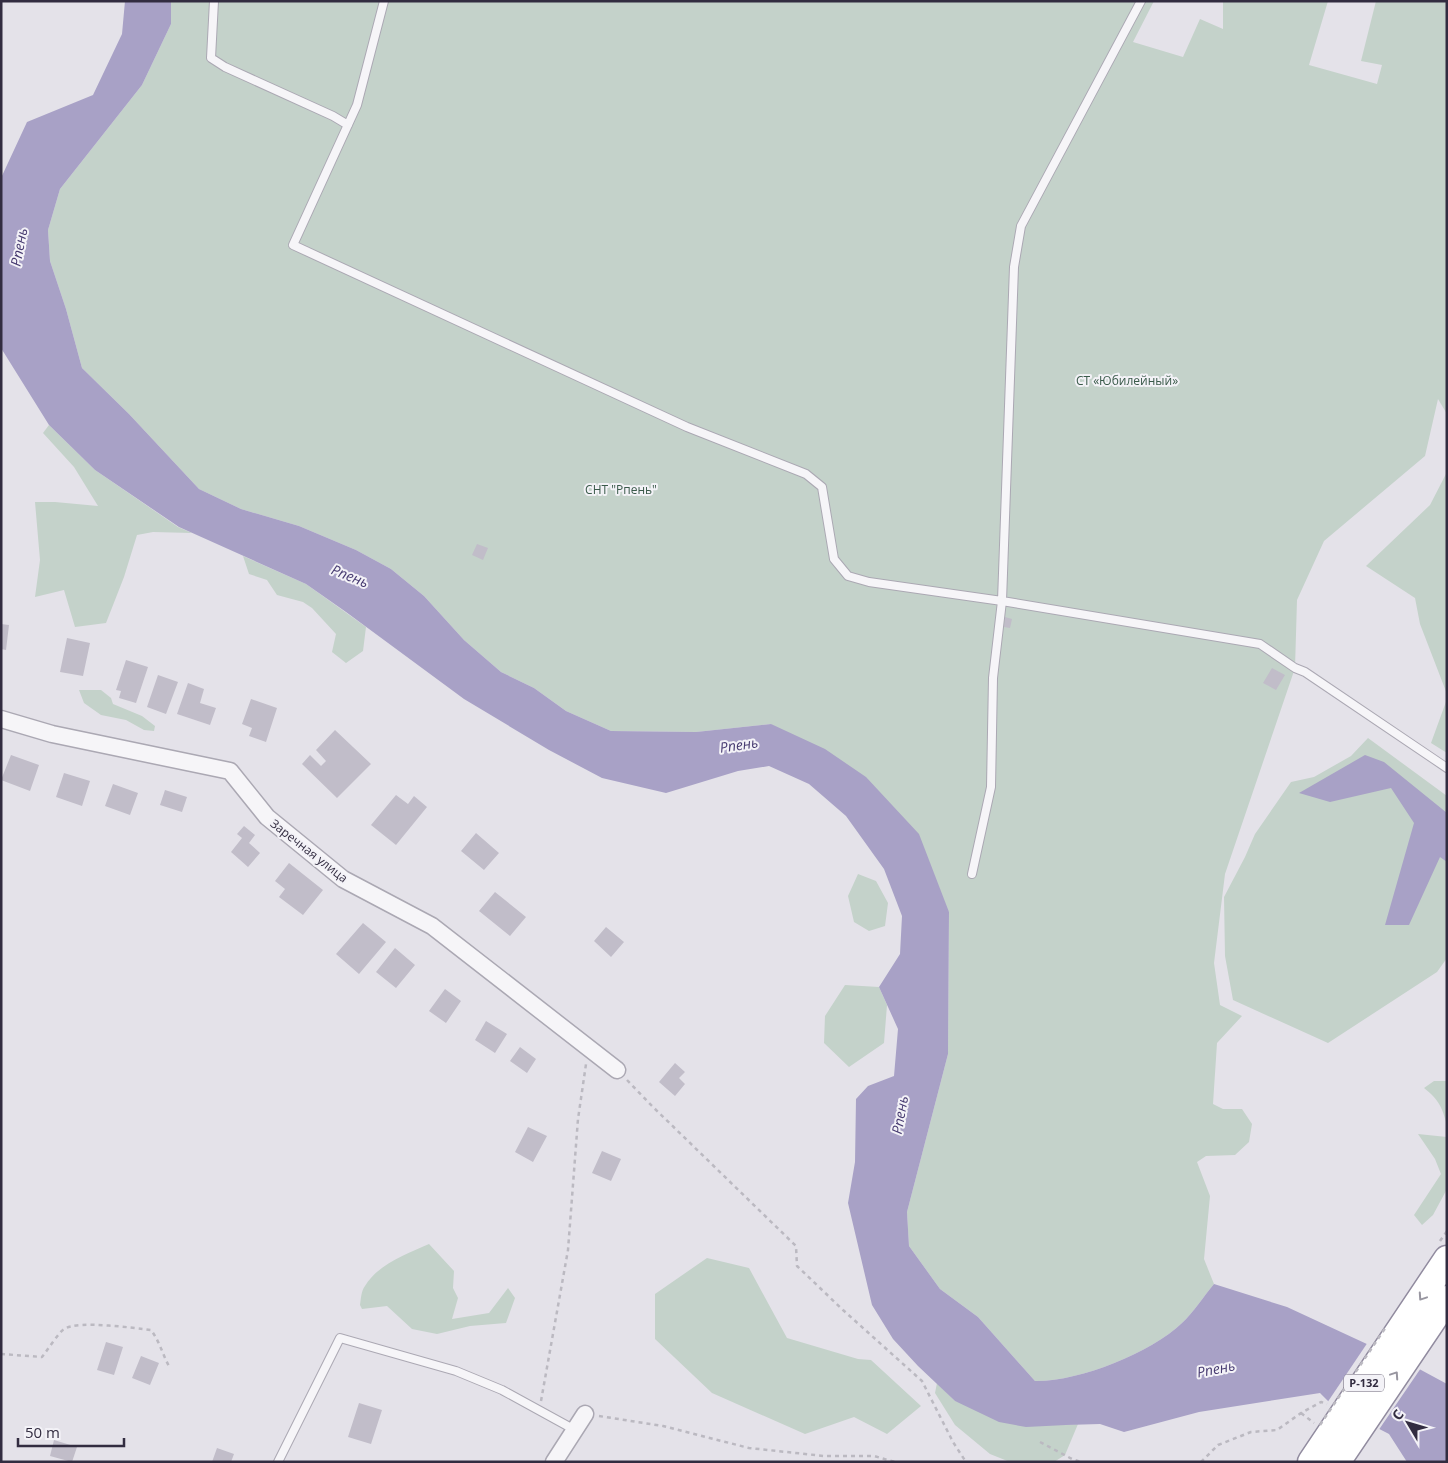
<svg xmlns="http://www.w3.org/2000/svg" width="1448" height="1463" viewBox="0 0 1448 1463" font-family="'Open Sans',sans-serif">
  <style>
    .green { fill: #c4d2ca }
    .water { fill: #a8a1c6 }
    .pier { fill: #e4e2e9 }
    .building { fill: #c1bdc9 }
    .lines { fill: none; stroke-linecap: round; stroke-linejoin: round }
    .service-casing { stroke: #aba8b3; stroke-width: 10 }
    .minor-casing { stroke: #aba8b3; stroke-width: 19 }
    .trunk-casing { stroke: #918b9f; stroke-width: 29 }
    .path { stroke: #bbb9c1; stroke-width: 2.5; stroke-dasharray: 4 4; stroke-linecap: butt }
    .service { stroke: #f6f5f8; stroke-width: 8 }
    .minor { stroke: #f6f5f8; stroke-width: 16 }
    .trunk { stroke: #fff; stroke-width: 26 }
    .path-bridge { stroke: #bbb9c1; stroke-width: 2.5; stroke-dasharray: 4 4; stroke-linecap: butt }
    .oneway { stroke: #9896a0 }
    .labels { text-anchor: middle; stroke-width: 4; stroke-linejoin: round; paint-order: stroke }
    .shield { fill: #f3f2f7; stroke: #6c6777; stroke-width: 1 }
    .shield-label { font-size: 11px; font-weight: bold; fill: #322c40 }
    .park-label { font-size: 12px; fill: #3a5a4a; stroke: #f3f2f7 }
    .street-label { font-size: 12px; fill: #322c40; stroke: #f3f2f7 }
    .water-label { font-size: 14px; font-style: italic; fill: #463a70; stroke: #f3f2f7 }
  </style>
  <rect width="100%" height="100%" fill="#e4e2e9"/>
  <path class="green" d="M171,1H1154L1133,42L1183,57L1200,19L1223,29V1H1328L1309,65L1377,84L1382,65L1361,61L1376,1H1447V414L1438,399L1425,456L1324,541L1297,600L1295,668L1225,874L1214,963L1220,1005L1242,1016L1217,1043L1213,1104L1223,1109H1242L1252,1124L1249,1142L1235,1155L1206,1156L1197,1162L1210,1196L1204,1259L1214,1284C1203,1297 1194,1312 1182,1323C1151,1353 1078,1382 1035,1381L978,1317L940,1289L909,1246L907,1212L948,1054L949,912L771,724L696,732L611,731L566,711L534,688L501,672L464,640L424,596L391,569L356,550L299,526L241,509L199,489L129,414L82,368L66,309L50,261L48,230L60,189L142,85L171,24Z
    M49,425L95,470L178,527L192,533L153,532L137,535L124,577L106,623L75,627L64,590L35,597L40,560L35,502H55L98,506L74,467L43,433Z
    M1447,472V694L1420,624L1415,598L1366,566L1430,505Z
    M243,556L306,584L366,627L363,651L346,663L332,652L336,634L312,608L303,602L277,595L267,580L249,574Z
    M79,690H101L111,698L113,704L142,716L155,726L154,731L144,730L126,720L101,715L84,703Z
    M1447,699V753L1431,743Z
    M1368,738L1447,796V958L1437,972L1328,1043L1233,1000L1225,956L1224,897L1245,857L1255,834L1291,782L1314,777L1351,756Z
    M858,874L876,881L888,903L885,926L869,931L854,922L848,896Z
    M845,985L879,987L887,1005L884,1043L849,1067L824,1043L825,1016Z
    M1434,1081H1447V1125C1442,1107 1439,1100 1424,1088Z
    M1418,1134L1447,1137V1189L1433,1215L1422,1225L1414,1215L1441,1174L1435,1159Z
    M429,1244L454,1271L453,1288L458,1298L452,1319L489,1313L508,1288L515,1298L506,1323L470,1326L437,1334L412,1329L387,1306L362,1309L360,1305C361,1299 361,1291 365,1286C378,1264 407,1254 429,1244Z
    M707,1258L749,1268L787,1338L858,1359L871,1360L921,1406L887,1434L854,1417L805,1434L712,1393L655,1339V1294Z
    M937,1383L955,1401L1066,1425L1078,1424L1065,1455L1054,1462H1010L990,1454L955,1425L935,1393Z"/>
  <path class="water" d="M125,1H171V24L142,85L60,189L48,230L50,261L66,309L82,368L129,414L199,489L241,509L299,526L356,550L391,569L424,596L464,640L501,672L534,688L566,711L611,731L696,732L771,724L825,749L866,777L919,834L949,912L948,1054L907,1212L909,1246L940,1289L978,1317L1035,1381C1078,1382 1151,1353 1182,1323C1194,1312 1203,1297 1214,1284L1287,1307L1410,1364L1447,1384V1462H1407L1389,1434L1331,1404L1320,1393L1199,1412L1124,1432L1100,1424L1066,1425L1026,1427L999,1422L955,1401L918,1366L893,1339L872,1305L848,1203L855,1162L856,1099L868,1086L894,1076L898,1029L879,987L900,954L902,916L884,869L846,816L809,784L769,766L738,771L666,793L602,778L549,750L464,699L346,612L306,584L179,527L95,470L49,425L1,348V178L27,122L93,95L122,34Z
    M1365,755L1384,762L1447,813V862L1440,857L1409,925H1385L1414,823L1391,788L1330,802L1299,793Z"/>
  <path class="pier" d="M1368,1342L1421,1368L1378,1431L1330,1406L1327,1403Z"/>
  <path class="building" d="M477,544L488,548L483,560L472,555Z
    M1005,617L1012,619L1010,628L1004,627Z
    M1,624L9,625L6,650L1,649Z
    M67,638L90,643L83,676L60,672Z
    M126,660L148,667L136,703L119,698L121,691L116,690Z
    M1272,668L1285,675L1276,690L1263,683Z
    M158,675L178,682L166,714L147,707Z
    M188,683L204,689L200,703L216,708L210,725L177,714Z
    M251,699L277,708L266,742L249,736L252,728L242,724Z
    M335,730L371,764L337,798L302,764L310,755L321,766L326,761L316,750Z
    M11,755L39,765L30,791L1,780Z
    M64,773L90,781L82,806L56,797Z
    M113,784L138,793L130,815L105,806Z
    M165,790L187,797L182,812L160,805Z
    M396,795L408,804L414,796L427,807L396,845L371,825Z
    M244,826L255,835L249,843L260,853L248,867L231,852L242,838L237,834Z
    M476,833L499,853L484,870L461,851Z
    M289,863L323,890L303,915L279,897L285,889L275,881Z
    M495,892L526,917L510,936L479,911Z
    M363,923L386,942L359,974L336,954Z
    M606,927L624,942L611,957L594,941Z
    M395,948L415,965L396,988L376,972Z
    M445,989L461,1001L446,1023L429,1011Z
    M486,1021L507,1034L495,1053L475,1040Z
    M520,1047L536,1059L527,1073L510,1061Z
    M675,1063L685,1072L679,1078L685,1084L675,1096L659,1082Z
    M528,1127L547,1136L533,1162L515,1152Z
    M602,1151L621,1159L611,1181L592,1173Z
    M106,1342L123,1347L114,1375L97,1370Z
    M141,1356L159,1363L150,1385L132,1378Z
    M359,1403L382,1410L371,1444L348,1437Z
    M54,1440L77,1447L72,1462L50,1456Z
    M217,1448L234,1454L231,1462H212Z"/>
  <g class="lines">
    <g class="service-casing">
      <path id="service" d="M214,1L211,58L225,67L333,116L348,125
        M384,1L357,105L293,245L687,427L806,474L822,487L834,559L848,576L869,582L1002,601L1260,644L1295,668L1305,672L1447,768
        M972,874L991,787L993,678L1002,601L1014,267L1021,226L1141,1
        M278,1462L340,1338L456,1371L502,1390L575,1430"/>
    </g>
    <g class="minor-casing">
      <path id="minor" d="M1,719L52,734L230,771L267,817L343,879L432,926L617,1070
        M554,1462L585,1414"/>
    </g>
    <g class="trunk-casing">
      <path id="trunk" d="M1311,1462L1447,1259
        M1337,1462L1447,1299"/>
    </g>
    <path class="path" d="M627,1080L652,1106L796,1246L797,1266L843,1310L922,1381L953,1442L966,1462
      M1440,1241L1447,1231
      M1,1354L42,1357C47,1351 59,1332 64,1329C78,1320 134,1328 151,1330C160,1342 163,1356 170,1368
      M541,1401L568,1250L578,1119L586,1064
      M1301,1413L1314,1423
      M599,1416L663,1426L749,1448L824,1456H874L895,1462
      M1040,1442L1072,1459L1081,1462
      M1201,1462L1218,1445L1251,1432L1277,1430L1301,1413L1321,1402L1327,1404"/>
    <use href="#service" class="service"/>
    <use href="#minor" class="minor"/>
    <use href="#trunk" class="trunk"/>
    <path class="path-bridge" d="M1320,1425L1386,1327"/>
  </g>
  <defs><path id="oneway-chevron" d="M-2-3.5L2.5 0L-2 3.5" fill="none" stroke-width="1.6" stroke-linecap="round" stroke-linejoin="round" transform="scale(1.25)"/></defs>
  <g class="oneway">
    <use href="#oneway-chevron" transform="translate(1422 1297) rotate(124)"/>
    <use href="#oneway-chevron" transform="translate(1395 1375) rotate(-56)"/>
  </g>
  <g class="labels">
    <rect class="shield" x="1344" y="1374.5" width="40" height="17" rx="4"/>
    <g class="shield-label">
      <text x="1364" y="1387">Р-132</text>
    </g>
    <g class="park-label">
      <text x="1127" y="385">СТ «Юбилейный»</text>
      <text x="621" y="494">СНТ "Рпень"</text>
    </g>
    <g class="street-label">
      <text transform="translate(309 851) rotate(38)" y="4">Заречная улица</text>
    </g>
    <g class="water-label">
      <text transform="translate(19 247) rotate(-79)" y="5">Рпень</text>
      <text transform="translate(350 576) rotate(22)" y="5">Рпень</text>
      <text transform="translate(739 745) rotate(-8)" y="5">Рпень</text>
      <text transform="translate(900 1115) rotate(-80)" y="5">Рпень</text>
      <text transform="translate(1216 1369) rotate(-11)" y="5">Рпень</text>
    </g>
  </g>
  <rect width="1448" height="1463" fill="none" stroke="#322c40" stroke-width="5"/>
  <g transform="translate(1408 1423) rotate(308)" stroke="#f3f2f7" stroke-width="4" paint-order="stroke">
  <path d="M0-4L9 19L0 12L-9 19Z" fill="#322c40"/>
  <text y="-8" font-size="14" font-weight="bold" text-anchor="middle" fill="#322c40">С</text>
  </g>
  <path d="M18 1438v8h106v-8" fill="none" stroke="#322c40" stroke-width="2.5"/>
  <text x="25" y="1438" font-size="15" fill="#322c40" stroke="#f3f2f7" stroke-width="4" paint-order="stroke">50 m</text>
</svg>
